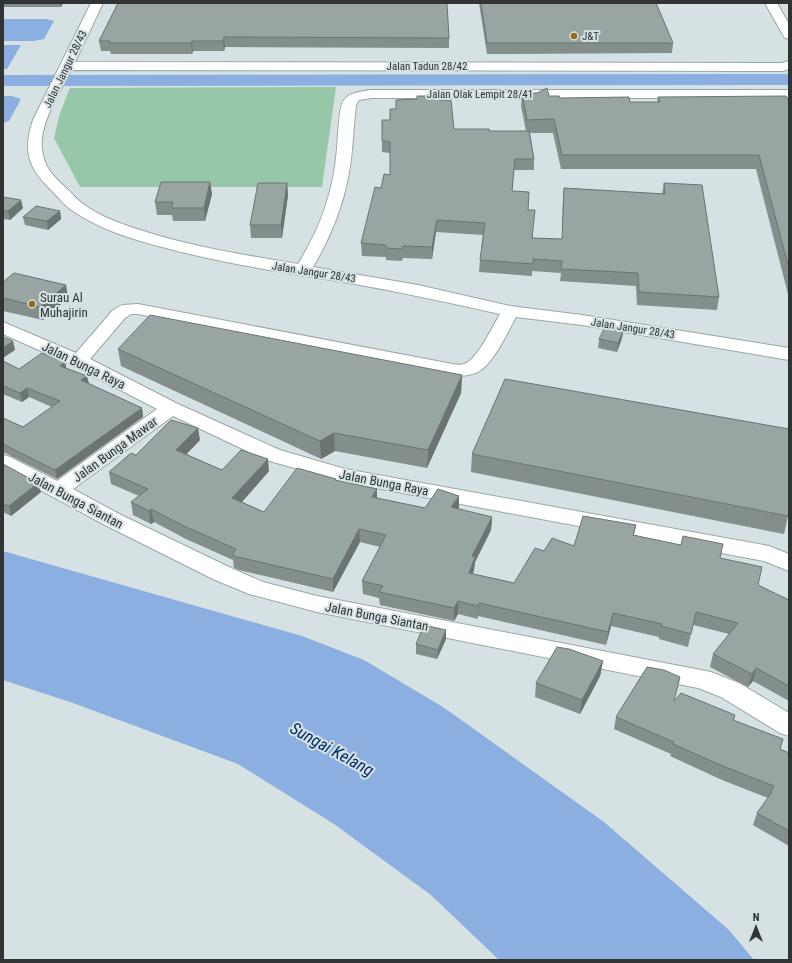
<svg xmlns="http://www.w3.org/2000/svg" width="792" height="963" viewBox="0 0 792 963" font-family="'Roboto Condensed',sans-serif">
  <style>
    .green { fill: #96c7a8 }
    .water { fill: #8cafe1 }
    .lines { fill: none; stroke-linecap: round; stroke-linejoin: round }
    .minor-casing { stroke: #9ba6a8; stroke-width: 2 }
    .minor { fill: #fff; fill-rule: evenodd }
    .wall { fill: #848e8b }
    .shaded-wall { fill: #6b7471 }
    .building { fill: #99a5a2; stroke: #6b7471 }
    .poi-dot { fill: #936d16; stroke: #d5e1e3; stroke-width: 1.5 }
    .labels { text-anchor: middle; stroke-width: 4; stroke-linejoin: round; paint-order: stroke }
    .far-poi-label { font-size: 11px; fill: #303435; stroke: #d5e1e3; text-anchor: start }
    .far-street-label { font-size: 11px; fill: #303435; stroke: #d5e1e3 }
    .poi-label { font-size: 13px; fill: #303435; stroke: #d5e1e3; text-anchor: start }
    .street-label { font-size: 13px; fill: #303435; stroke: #d5e1e3 }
    .near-water-label { font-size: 17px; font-style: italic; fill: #002e68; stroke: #d5e1e3 }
  </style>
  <rect width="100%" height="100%" fill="#d5e1e3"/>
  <path class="green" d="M336,87L322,187H80L54,138L60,113L70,88Z"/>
  <path class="water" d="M3,19H47L54,21L44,39L34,41H3Z
    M3,45H21L7,69H3Z
    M789,74V85L3,86V75Z
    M3,96H12L21,99L9,121L3,123Z
    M3,551L302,636L364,660L443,707L604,822L729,930L754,960H499L431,895L334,824L238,764L73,703L3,680Z"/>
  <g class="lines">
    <g class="minor-casing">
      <path id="minor" d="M91,3H103L75,62L782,63L789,61V69L783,71L71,70C60,92 39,124 42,149C44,167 52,175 65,187C71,192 76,199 83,204C99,216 121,224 140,230C192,247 245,255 298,264C318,232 332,196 336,158C338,146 338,114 342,104C347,92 360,92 371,90H789V98H371L359,100L356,105C353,129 353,154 348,178C342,209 329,240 313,267L418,285L510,306L582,315L789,348V360L582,325L516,317C507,333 494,363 478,372C472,375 463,376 456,376L138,314H131L125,318L90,359L178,404L280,450L345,469L769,546L789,554V571L764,561L344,482L266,460L173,416L73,489L121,515L231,568L263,582L317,596L711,672L739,683L789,713V736L780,733L721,697L698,688L317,612L249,594L215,580L105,525L3,470V455L10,457L57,481L157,409L72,365L3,334V322L76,353L113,310L122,305L138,304L442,362C448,363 457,366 464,364C477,360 493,326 500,314C447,302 395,291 343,282C282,272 221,263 162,247C131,239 99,229 73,211C65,206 59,198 53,192C29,169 22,153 33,120Z
        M765,3H777L789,24V39L785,38L783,35Z"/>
    </g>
    <use href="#minor" class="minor"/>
  </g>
  <path class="wall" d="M3,3H63L61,7H3Z
    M118,3L449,38V48L225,47L224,51H193L192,54H111L110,51H101L99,41Z
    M479,3H656L673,43L672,53L487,54Z
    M522,93L549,96L560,98L630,102H657L658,97L789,101V298L756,169H561L553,133H530L534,159V170H514L512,191L528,210L533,238L562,239L563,200L564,188L662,194L664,183L719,297L717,310L637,305L636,286L560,281L561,273L532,271V276L479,272L480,260L483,235L436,232L432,259L403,258L402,261L386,260V257L362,256L361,243L381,188L390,175V153L382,152V120H390L396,109L440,100L454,129L489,131H526L521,106Z
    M210,182L212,194L205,221H173L172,215H157L155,202Z
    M287,183L288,195L282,238H251L250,225Z
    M3,197L23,208L10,220L3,219Z
    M60,211L61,219L48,230L25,225L23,217Z
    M3,282L66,285L68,298L43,320L3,311Z
    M622,338L617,352L598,348L599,339Z
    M118,349L462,375L461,393L427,468L335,451L321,459L121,366Z
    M3,361L19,369L65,362L66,368L87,376L89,384L142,408L143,417L57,479L3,452V418L23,427L52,407L29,397L22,402L3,394Z
    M200,440L186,454L222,470L269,471L242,502L264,512L336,479V480L377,498L425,508H459L458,509L492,517L491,530L475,562L474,570L473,574L514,583L544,551L574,546L636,525L634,535L720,558L758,585L789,600V701L753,681L748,687L710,667L713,654L729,634L693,625L688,647L659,639V637L611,626L606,645L478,616V619L458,614L454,621L380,605L379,598L363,594L362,581L380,547L360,542L333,592L239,570L234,568L233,560L186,539L154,522L151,524L133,515L131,502L139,496L111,484L109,472L136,455Z
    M472,454L788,516L784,534L471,472Z
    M3,464L41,492L11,516L3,512Z
    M446,630V639L437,659L416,654V644Z
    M603,661L600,676L580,714L535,697L536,683Z
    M675,700L735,715L734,721L783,739L780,749L789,753V846L753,825L757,813L768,798L722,780L670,756L671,754L614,729L616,717Z"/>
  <path class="shaded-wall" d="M60,3H63L61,7Z
    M224,37L225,47L224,51L223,41Z
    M192,41L193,51L192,54L191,43Z
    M210,182L212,194L205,221L204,208Z
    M287,183L288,195L282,238L281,225Z
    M21,200L23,208L10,220L8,211Z
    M60,211L61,219L48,230L47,221Z
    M437,220L436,232L432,259V247Z
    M66,285L68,298L43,320L40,307Z
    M624,329L622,338L617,352L618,343Z
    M13,341L15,350L3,358V348Z
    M65,362L67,371L60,366Z
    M462,375L461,393L427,468L428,450Z
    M87,376L89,385L81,380Z
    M27,388L29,397L22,402L20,393Z
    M142,408L143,417L57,479L55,470Z
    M198,428L200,440L178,463L176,450Z
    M334,433L335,451L321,459L320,441Z
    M268,459L269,471L234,511L232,498Z
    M38,483L41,492L11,516L9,506Z
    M377,489V502L372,497Z
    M459,496V508L451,520V507Z
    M151,509L154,522L151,524L149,511Z
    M492,517L491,530L475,562L474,570L468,586L469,573L472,556Z
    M359,529L360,542L333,592V579Z
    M458,601V614L454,621V608Z
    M479,603L478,616V619V606Z
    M613,613L611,626L606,645L608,632Z
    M446,630V639L437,659L438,650Z
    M603,661L600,676L580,714L582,700Z
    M756,668L753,681L748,687L752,674Z"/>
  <path class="building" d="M118,3H447L449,38L224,37L223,41H192L191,43H109L110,41H99Z
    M481,3H656L673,43H487Z
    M547,88L549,96H559L560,98L629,97L630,102H660L658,97L786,96L789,101V269L759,155H562L554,119L527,120L522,93H537Z
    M417,96H439L440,100H451L454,129H489V131H529L534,159H515L512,191L529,192L528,210H535L532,238L562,239L564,188L665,194L664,183L702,185L719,297L639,292L638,273L561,269L562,261L533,259V264L480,260L485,223L437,220L432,247L403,246L402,249L386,248V245L361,243L375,187L381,188L384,174L390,175V142L382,141V120H390V109H396V100L417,99Z
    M161,182H210L204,208H172L173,202H155Z
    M258,183H287L281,225H250Z
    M3,197L21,200L8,211H3Z
    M36,206L60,211L47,221L23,217Z
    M14,273L66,285L40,307L3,298V282Z
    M150,315L462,375L428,450L334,433L320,441L118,349Z
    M606,325L624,329L618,343L599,339Z
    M3,337L13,341L3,348Z
    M42,353L65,362L60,366L87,376L81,380L142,408L55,470L3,444V418L23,427L60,401L27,388L20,393L3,386V361L19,369Z
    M505,379L789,429V512L788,516L472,454Z
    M171,420L198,428L176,450L222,470L241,450L268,459L232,498L264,512L297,468L336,479L335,480L377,489L372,497L425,508L438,489L459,496L451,507L492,517L472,556L475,557L469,573L514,583L535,548L544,551L552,538L574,546L583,516L636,525L633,535L681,545L683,536L723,544L720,558L762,567L758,585L789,600V686L756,668L752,674L713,654L738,623L696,612L691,634L661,626L662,624L613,613L608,632L479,603L478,606L458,601L454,608L379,592L383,586L362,581L386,535L359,529L333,579L238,557L232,555L236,549L184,526L151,509L149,511L131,502L148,489L109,472L131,453L136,455Z
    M3,464L38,483L9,506L3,504Z
    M424,625L446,630L438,650L416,644Z
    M557,647L569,649L603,661L582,700L536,683Z
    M647,667L664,670L680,677L674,701L681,693L735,715L733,720L783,739L780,749L789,753V831L757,813L772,792L771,791L774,786L725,767L673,744L674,742L616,717Z"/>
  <g class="poi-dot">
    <circle cx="574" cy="36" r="4"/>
    <circle cx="32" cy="304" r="4"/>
  </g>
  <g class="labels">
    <g class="far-poi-label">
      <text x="582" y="40">J&amp;T</text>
    </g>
    <g class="far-street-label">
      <text x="427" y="70">Jalan Tadun 28/42</text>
      <text transform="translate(65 69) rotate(-64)" y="4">Jalan Jangur 28/43</text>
      <text x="480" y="98">Jalan Olak Lempit 28/41</text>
      <text transform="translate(314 272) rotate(9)" y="4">Jalan Jangur 28/43</text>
      <text transform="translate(633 328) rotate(9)" y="4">Jalan Jangur 28/43</text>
    </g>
    <g class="poi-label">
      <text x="40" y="302">Surau Al<tspan x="40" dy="15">Muhajirin</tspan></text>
    </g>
    <g class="street-label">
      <text transform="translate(84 365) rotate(26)" y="5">Jalan Bunga Raya</text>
      <text transform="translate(115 449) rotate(-36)" y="5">Jalan Bunga Mawar</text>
      <text transform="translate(384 482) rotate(11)" y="5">Jalan Bunga Raya</text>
      <text transform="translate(76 500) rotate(28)" y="5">Jalan Bunga Siantan</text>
      <text transform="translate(377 616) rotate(11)" y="5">Jalan Bunga Siantan</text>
    </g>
    <g class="near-water-label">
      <text transform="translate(332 749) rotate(29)" y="6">Sungai Kelang</text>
    </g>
  </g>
  <rect width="792" height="963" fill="none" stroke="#303435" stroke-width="8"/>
  <g transform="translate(756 927)" stroke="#d5e1e3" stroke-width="3" paint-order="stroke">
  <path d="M0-3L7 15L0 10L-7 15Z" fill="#303435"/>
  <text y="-6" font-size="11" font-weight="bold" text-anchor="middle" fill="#303435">N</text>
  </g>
</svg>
